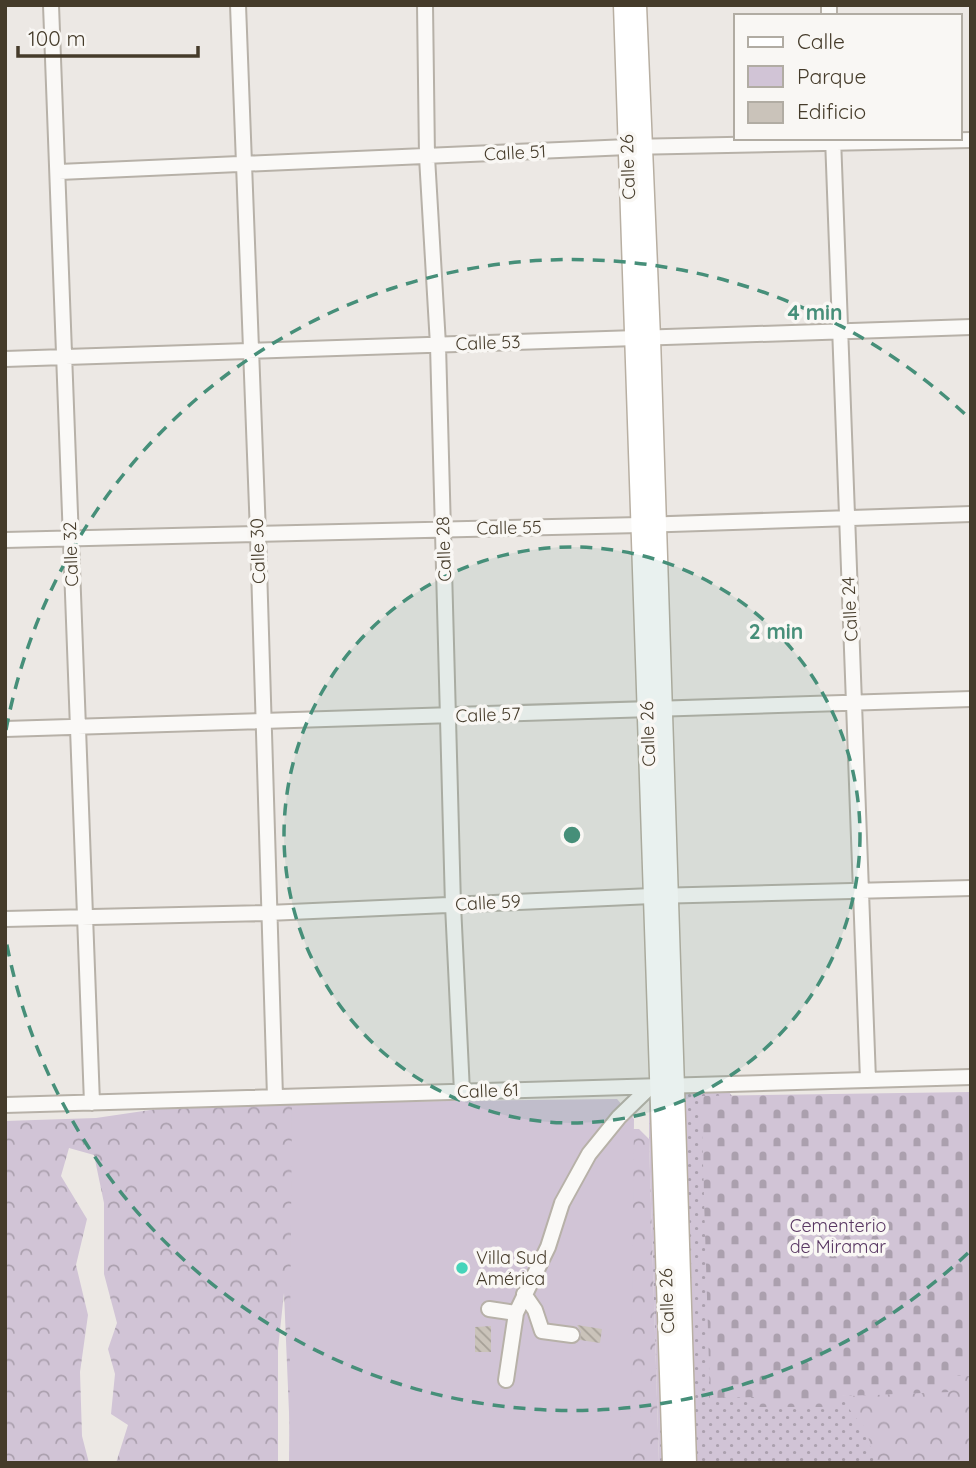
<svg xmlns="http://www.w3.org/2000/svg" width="976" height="1468" viewBox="0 0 976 1468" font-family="Quicksand,sans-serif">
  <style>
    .green { fill: url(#green-dots) }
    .forest { fill: url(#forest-crowns) }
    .cemetery { fill: url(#cemetery-stones) }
    .pitch { fill: #d1c4d6 }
    .building { fill: url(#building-back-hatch) }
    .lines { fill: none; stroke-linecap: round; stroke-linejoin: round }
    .minor-casing { stroke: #b7b1a8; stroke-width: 18 }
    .major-casing { stroke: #b8afa2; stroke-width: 21 }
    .minor { stroke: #faf9f7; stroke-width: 14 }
    .major { stroke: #fff; stroke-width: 18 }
    .ring { fill: none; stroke: #468f79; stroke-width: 3.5; stroke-dasharray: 12 9 }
    .poi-dot { fill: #46d4ba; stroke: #f9f7f4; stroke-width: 2.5 }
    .labels { text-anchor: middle; stroke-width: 7; stroke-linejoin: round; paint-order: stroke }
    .street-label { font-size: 18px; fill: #453b2a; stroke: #f9f7f4 }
    .park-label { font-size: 18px; fill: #583762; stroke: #f9f7f4 }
    .poi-label { font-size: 18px; fill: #453b2a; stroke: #f9f7f4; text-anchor: start }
    .centre { fill: #468f79; stroke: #f9f7f4; stroke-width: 3.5 }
    .ring-label { font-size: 21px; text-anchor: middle; font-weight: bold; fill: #468f79; stroke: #f9f7f4; stroke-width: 7; stroke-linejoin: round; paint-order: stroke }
  </style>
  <defs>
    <pattern id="green-dots" width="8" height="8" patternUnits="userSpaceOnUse" patternTransform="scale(1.75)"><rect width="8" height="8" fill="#d1c4d6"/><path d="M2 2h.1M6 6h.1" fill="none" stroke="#aba0ae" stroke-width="1.8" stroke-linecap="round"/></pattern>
    <pattern id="forest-crowns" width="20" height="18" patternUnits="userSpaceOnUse" patternTransform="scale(1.75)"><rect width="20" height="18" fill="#d1c4d6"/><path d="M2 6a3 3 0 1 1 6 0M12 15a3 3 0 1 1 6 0" fill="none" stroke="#aba0ae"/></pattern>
    <pattern id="cemetery-stones" width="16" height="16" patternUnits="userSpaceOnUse" patternTransform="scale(1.75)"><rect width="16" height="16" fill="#d1c4d6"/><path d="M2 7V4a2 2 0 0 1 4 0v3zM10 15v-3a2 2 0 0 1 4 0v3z" fill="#aba0ae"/></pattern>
    <pattern id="building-back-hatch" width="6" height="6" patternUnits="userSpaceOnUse" patternTransform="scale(1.75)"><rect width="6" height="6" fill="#cac3ba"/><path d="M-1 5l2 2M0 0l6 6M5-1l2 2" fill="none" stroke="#a6a097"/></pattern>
  </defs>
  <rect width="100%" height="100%" fill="#ece8e4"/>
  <path class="green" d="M727,1089L732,1096H701L758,1397V1407L840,1406V1396L971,1376V1463H693L682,1098L688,1091Z
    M649,1090H651L667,1463H659L649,1139Z"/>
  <path class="forest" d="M411,1096L448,1134L290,1436L284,1293L278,1349V1463H116L128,1425L111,1414L115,1374L108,1349L117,1323L104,1274V1203L94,1155L69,1148L61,1176L87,1219L76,1265L88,1315L80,1372L82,1436L89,1463H5V1121L96,1118L211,1101Z
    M624,1129H639L649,1139L659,1463H628Z
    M950,1376H971V1463H875C871,1453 870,1445 868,1435C864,1419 846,1418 848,1396L950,1392Z"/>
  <path class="cemetery" d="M971,1092V1376H950V1392L841,1396L840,1407H758V1397L710,1398L701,1096Z"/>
  <path class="pitch" d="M617,1099L634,1119L630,1463H289L292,1103Z"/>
  <path class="building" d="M577,1325L602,1329L600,1343L580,1340L581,1332Z
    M491,1326V1352H475V1327Z"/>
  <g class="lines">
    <g class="minor-casing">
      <path id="minor" d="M51,5L92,1103
        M238,5L258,534L275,1097
        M425,5L427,157L438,345L453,905L462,1092
        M829,5V16
        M833,138L868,1080
        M59,172L628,147L971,140
        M5,359L971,327
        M5,540L640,525L971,514
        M5,729L971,699
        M5,919L268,913L652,896L971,888
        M5,1105L971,1077
        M524,1294L535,1310L542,1331L572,1335
        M489,1309L516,1313L548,1247L562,1203L589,1154L619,1117L650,1087
        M506,1380L516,1313"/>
    </g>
    <g class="major-casing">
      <path id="major" d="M623,5L672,1463
        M637,5L651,338L687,1463"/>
    </g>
    <use href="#minor" class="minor"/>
    <use href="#major" class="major"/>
  </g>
  <circle cx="572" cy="835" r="288" fill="#468f79" fill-opacity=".12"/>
  <g class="ring">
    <circle cx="572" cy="835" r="288"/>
    <path d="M968 1253A576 576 0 0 1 6 940M6 730A576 576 0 0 1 968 417"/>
  </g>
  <circle class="poi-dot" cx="462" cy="1268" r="7"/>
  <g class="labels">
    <g class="street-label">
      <text transform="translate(515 153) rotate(-3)" y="6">Calle 51</text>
      <text transform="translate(628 167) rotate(-92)" y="6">Calle 26</text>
      <text transform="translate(488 343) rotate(-2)" y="6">Calle 53</text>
      <text transform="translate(509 528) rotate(-1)" y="6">Calle 55</text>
      <text transform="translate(444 549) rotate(-92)" y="6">Calle 28</text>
      <text transform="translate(258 551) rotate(-92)" y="6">Calle 30</text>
      <text transform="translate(71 554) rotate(-92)" y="6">Calle 32</text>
      <text transform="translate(850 609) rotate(-93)" y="6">Calle 24</text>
      <text transform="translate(488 715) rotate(-2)" y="6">Calle 57</text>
      <text transform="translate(648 734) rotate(-92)" y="6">Calle 26</text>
      <text transform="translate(488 903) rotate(-3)" y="6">Calle 59</text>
      <text transform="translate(488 1091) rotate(-2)" y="6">Calle 61</text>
      <text transform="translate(667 1301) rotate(-92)" y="6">Calle 26</text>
    </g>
    <g class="park-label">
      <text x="838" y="1232">Cementerio<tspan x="838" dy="21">de Miramar</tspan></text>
    </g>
    <g class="poi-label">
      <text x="476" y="1264">Villa Sud<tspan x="476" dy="21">América</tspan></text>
    </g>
  </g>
  <circle cx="572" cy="835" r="10" class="centre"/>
  <g class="ring-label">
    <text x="815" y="320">4 min</text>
    <text x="776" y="639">2 min</text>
  </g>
  <rect width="976" height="1468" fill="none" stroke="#453b2a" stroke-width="14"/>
  <rect x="734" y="14" width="228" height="126" fill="#f9f7f4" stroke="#b1aca3" stroke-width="2"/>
  <rect x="748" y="37" width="35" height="10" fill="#ffffff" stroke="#b1aca3" stroke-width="2"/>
  <text x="797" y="49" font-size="21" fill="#453b2a">Calle</text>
  <rect x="748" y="66" width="35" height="21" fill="#d1c4d6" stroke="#b1aca3" stroke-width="2"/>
  <text x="797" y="84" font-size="21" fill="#453b2a">Parque</text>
  <rect x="748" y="102" width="35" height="21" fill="#cac3ba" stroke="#b1aca3" stroke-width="2"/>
  <text x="797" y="119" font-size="21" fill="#453b2a">Edificio</text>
  <path d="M18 46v10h180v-10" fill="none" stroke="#453b2a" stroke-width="3.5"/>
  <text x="28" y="46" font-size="21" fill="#453b2a" stroke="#f9f7f4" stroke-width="5" paint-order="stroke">100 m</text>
</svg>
